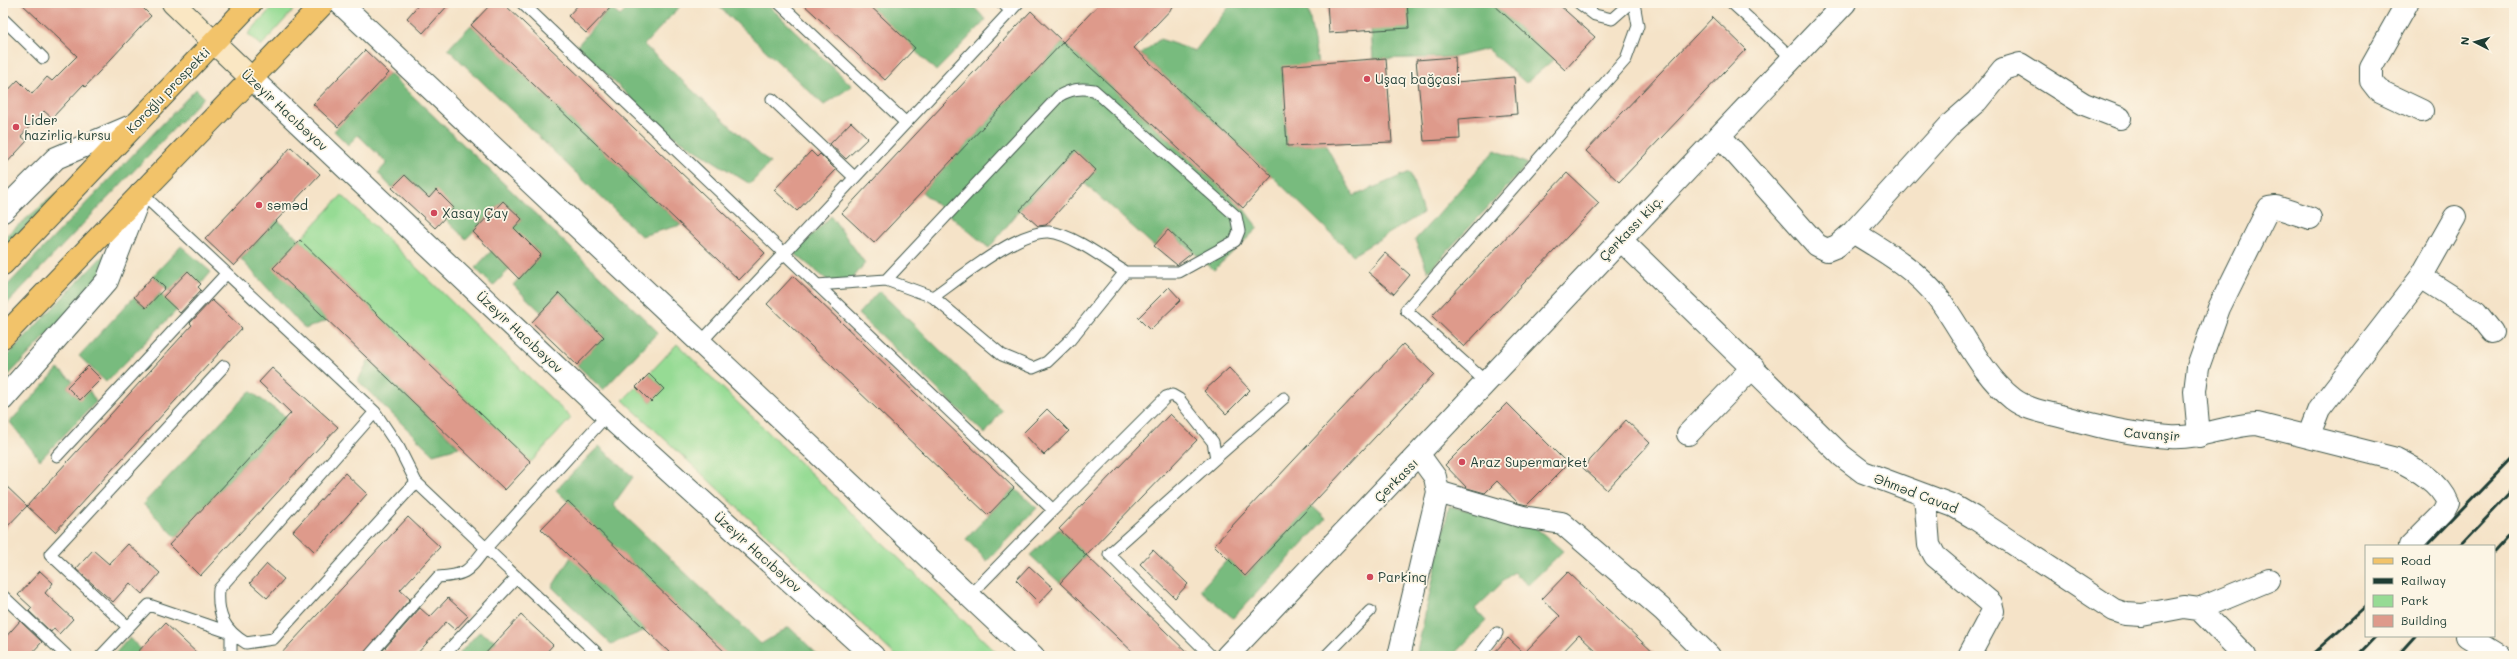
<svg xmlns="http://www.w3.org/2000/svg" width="2517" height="659" viewBox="0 0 2517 659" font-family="Mali,sans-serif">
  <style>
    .green { fill: #96db94; stroke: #5a8c64 }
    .forest { fill: #78bb7e; stroke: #4c7c59 }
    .building { fill: #de9a8b }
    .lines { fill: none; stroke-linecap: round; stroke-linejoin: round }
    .service-casing { stroke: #3f564a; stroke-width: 13 }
    .minor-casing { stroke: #3f564a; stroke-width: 24 }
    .tertiary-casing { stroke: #3f564a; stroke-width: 24 }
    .secondary-casing { stroke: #3f564a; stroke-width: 24 }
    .primary-casing { stroke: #3f564a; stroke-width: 24 }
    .service { stroke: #fff; stroke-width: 11 }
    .minor { stroke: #fff; stroke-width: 22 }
    .tertiary { stroke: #fff; stroke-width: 22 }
    .secondary { stroke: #fae7c3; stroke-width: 22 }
    .primary { stroke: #f2c36a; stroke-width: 22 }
    .rail { stroke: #1f3d34; stroke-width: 3 }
    .poi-dot { fill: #d1495b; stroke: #fcf5e5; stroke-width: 1.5 }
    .labels { text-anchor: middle; stroke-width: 3.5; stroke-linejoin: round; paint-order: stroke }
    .poi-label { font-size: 13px; fill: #1f3d34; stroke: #fcf5e5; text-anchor: start }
    .street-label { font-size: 13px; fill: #1f3d34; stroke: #fcf5e5 }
  </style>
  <rect width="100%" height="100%" fill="#fcf5e5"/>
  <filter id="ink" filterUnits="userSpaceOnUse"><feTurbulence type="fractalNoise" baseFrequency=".025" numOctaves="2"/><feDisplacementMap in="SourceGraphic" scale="8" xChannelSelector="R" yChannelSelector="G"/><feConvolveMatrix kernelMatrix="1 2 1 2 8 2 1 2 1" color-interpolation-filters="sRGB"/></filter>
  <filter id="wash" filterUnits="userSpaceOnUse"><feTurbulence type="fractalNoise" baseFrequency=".012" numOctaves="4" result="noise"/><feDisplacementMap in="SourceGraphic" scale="16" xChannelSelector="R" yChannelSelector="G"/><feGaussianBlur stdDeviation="0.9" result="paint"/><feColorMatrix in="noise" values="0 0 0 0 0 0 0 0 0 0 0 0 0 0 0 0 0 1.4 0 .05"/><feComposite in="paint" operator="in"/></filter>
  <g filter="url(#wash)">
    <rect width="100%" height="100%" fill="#f5e3c8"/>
    <path class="green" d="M276,3H296L298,5L261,46L248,34Z
      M342,195L571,418L531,462L300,240Z
      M677,344L1000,656H896L623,400L636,387L651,402L664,389L649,374Z"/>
    <path class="forest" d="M633,3H683L644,45L770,163L750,184L664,130L577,46L610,8L620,16Z
      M715,3H766L852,86L824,105Z
      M867,3H970L986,20L936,71Z
      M1232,3H1307L1318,64L1282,67L1287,146L1325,144L1354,196L1410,172L1423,213L1353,255L1272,176L1141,54L1160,39L1195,51Z
      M1407,3H1492L1554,59L1526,83L1487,49L1455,57L1373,59L1371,30Z
      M471,25L681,225L641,236L448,49Z
      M1063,42L1243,208L1258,228L1214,270L1168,230L1154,246L1084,183L1096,170L1075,150L1020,210L989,248L922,192Z
      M389,73L658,332L603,390L577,365L604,336L559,294L541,312L513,285L541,255L532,246L493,286L475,268L522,219L503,201L466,239L444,218L454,208L436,191L429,198L405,175L392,188L378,173L387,163L358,135L348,145L334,131Z
      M196,89L204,97L3,308V290Z
      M1495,150L1528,164L1428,272L1415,240Z
      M69,183L3,250V238Z
      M831,216L865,263L842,292L794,253Z
      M277,220L300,240L274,268L328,320L305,329L241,259Z
      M117,241L92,288L3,381V360Z
      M181,246L211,272L201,284L188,271L169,291L153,276Z
      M879,291L1002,410L985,434L858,314Z
      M160,293L177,310L106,382L79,356L134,297L146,308Z
      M369,359L459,447L433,454L358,381Z
      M58,369L73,381L67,387L79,399L89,390L96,402L40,460L10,422Z
      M250,391L287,418L176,537L143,504Z
      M599,446L633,477L613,505L761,644L789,627L819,656H729L556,490Z
      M1014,488L1037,508L987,561L966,539Z
      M1311,505L1326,519L1233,618L1200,590L1228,559L1246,576Z
      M1449,506L1534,526L1563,551L1528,585L1513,572L1475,609L1486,621L1452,656H1416Z
      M1059,529L1086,555L1060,583L1030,555Z
      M571,557L646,630L611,644L552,587Z
      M479,632L497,641L483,656H457Z
      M129,638L141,649L134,656H113Z"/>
    <g id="blocks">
      <path class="building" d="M21,3H138L151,16L85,87L83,85L52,118L44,111L21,136L27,141L3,167V96L18,80L32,94L47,77L52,81L77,56Z
        M420,3H450L423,33L407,18Z
        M492,3H503L765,253L739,280L471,25Z
        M580,3H615L586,33L568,16Z
        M802,3H867L915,48L885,80Z
        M1100,3H1177L1134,48L1272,176L1243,208L1063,42Z
        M1327,3H1407L1409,28L1329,33Z
        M1492,3H1557L1595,37L1565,70Z
        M1031,11L1063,42L874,243L842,213Z
        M1713,17L1746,49L1619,182L1586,151Z
        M365,50L389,73L338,127L313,104Z
        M1455,57L1456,82L1514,77L1517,114L1459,119L1460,139L1424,141L1416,60Z
        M1386,58L1392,142L1287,146L1282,66Z
        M851,122L868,138L846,159L830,144Z
        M291,147L320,174L234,266L205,239Z
        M1075,150L1096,170L1046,225L1038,226L1020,210Z
        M811,151L817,157L820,154L836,170L797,211L774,190Z
        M1567,173L1599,203L1464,347L1432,316Z
        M405,175L429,198L436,190L454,208L435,228L392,188Z
        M503,201L522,219L514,228L541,255L519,279L473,232Z
        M1168,230L1192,253L1177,265L1154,246Z
        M300,240L531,462L505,490L273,268Z
        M1385,253L1410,275L1394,294L1368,272Z
        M188,271L201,284L198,287L201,290L180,313L163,297Z
        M153,276L165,288L146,308L134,297Z
        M793,276L1014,488L988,515L767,304Z
        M1169,287L1181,300L1150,330L1138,318Z
        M559,293L604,337L577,365L532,322Z
        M212,300L242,328L55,532L27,506L192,325L190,323Z
        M1403,344L1434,374L1245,576L1214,545Z
        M88,366L101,379L80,400L67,387Z
        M272,368L338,427L200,576L169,545L291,413L259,382Z
        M1229,368L1250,390L1226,414L1204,391Z
        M649,374L664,389L651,402L636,387Z
        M1507,403L1568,464L1527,505L1518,503L1497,481L1485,493L1467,488L1445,465Z
        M1047,409L1069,431L1044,455L1023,433Z
        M1170,414L1197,440L1086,555L1059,529Z
        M1626,420L1650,443L1607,490L1583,468Z
        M345,473L367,494L315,552L293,531Z
        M3,483L27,506L3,531Z
        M568,501L729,656H673L646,630L541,529Z
        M408,517L440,547L400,590L410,599L362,656H279Z
        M128,544L160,573L142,594L130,583L113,602L76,569L93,550L109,564Z
        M1153,550L1188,584L1175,598L1140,564Z
        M1086,555L1191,656H1137L1060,583Z
        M267,564L284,579L267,598L250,583Z
        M1029,566L1053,588L1039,603L1016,580Z
        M40,571L53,583L45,593L73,619L59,634L54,628L51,632L29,611L32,608L18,595Z
        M1568,572L1657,656H1601L1579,635L1559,656H1491L1508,638L1524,653L1560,616L1542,599Z
        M448,598L468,616L455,630L446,622L415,656H378L420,608L430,617Z
        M521,615L553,645L543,656H483Z
        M20,621L42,642L29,656H3V640Z
        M165,623L200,656H134Z"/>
    </g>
  </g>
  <g filter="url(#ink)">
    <use href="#blocks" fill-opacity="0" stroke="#3f564a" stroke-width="1"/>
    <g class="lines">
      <g class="service-casing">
        <path id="service" d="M522,3L1053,510L1166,397L1172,395L1179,399L1213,442L1216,458L1109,554L1211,656
          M779,3L905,122
          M1002,3L1011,11
          M1579,3L1595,15L1612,19L1630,3
          M1732,3L1792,58
          M3,19L43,58
          M772,99L854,177
          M141,193L375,412L399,448L416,482L600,656
          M886,280L1059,96C1071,89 1080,88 1094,90L1236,216L1239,231L1235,241L1179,272H1125
          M817,285L886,280L933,297L1002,355L1033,368L1047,362L1070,340L1125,272C1105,259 1072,234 1049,232C1018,230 959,279 933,297
          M701,342L1018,3
          M1486,382L1406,310L1626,59L1638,26L1634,3
          M375,412L219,589C217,615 224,630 246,643L273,639L416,482
          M57,456L226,274
          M1216,458L1284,398
          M3,596L67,656
          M969,596L1053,510
          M128,627L50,554L224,366
          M101,656L149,605L231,633V656
          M369,656L438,577C468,575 468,571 486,548L607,415
          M443,656L517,577
          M1326,656L1370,611
          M1479,656L1497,633"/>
      </g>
      <g class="minor-casing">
        <path id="minor" d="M2407,3L2371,67V81L2378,90L2422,111
          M1720,136L1817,245L1827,250L1837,246L1853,232L1952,123L1977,101L2003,69L2020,64L2084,104L2120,118
          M3,211L56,158L136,124
          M1853,232C1884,251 1917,270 1939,299C1963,331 1980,373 2013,399C2026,409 2044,412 2060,416C2097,426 2132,435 2170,437C2200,439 2227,425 2257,424L2396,459C2416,469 2440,482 2448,503L2443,513L2410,546
          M1621,240L1842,456L1863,472L1954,506L1973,517L2114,610L2126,614L2142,615L2184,607L2199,609L2269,580
          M2421,277L2476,312L2492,332
          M3,399L107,281L141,193
          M1688,434L1753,367
          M2199,436L2195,391L2198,367L2219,308L2265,215L2269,208L2276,207L2310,218
          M2308,437L2319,409L2421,277L2455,217
          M1438,492L1523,517L1562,523L1664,611L1709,656
          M1925,495L1929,545L1935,556L1991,603L1993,611L1970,654
          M2199,609L2245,656
          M2467,636L2500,656"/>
      </g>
      <g class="tertiary-casing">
        <path id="tertiary" d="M340,3L1033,656
          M252,79L607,415L873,656
          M1227,656L1845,3
          M1399,656L1438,492L1435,477L1419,455"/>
      </g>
      <g class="secondary-casing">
        <path id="secondary" d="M173,3L252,79"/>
      </g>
      <g class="primary-casing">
        <path id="primary" d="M3,264L251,3
          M3,337L324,3"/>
      </g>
      <use href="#service" class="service"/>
      <use href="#minor" class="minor"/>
      <use href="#tertiary" class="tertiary"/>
      <use href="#secondary" class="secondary"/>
      <use href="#primary" class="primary"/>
      <path class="rail" d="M2427,546L2514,456
        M2460,546L2514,489
        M2494,552L2514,530
        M2310,656L2366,606
        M2357,656L2376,636
        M2397,656L2415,636"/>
    </g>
  </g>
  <g class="poi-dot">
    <circle cx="1367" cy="79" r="4"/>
    <circle cx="16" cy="127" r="4"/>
    <circle cx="259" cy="205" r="4"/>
    <circle cx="434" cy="213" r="4"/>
    <circle cx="1462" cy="462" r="4"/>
    <circle cx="1370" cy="577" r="4"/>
  </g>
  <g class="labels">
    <g class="poi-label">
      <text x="1375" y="84">Uşaq bağçasi</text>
      <text x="24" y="125">Lider<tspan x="24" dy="15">hazirliq kursu</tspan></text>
      <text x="267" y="210">səməd</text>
      <text x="442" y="218">Xasay Çay</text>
      <text x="1470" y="467">Araz Supermarket</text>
      <text x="1378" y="582">Parkinq</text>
    </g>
    <g class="street-label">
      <text transform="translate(168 90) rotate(-46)" y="5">Koroğlu prospekti</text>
      <text transform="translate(285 110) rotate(43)" y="5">Üzeyir Hacıbəyov</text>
      <text transform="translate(1631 228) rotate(-46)" y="5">Çerkassı küç.</text>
      <text transform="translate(520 332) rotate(43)" y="5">Üzeyir Hacıbəyov</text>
      <text transform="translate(2152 434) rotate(4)" y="5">Cavanşir</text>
      <text transform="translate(1396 480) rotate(-45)" y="5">Çerkassı</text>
      <text transform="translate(1916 493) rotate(21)" y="5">Əhməd Cavad</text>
      <text transform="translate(758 552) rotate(42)" y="5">Üzeyir Hacıbəyov</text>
    </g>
  </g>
  <rect width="2517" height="659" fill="none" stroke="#fcf5e5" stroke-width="16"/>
  <rect x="2365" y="545" width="130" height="92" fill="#fcf5e5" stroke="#a4ab9e"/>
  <rect x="2373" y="558" width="20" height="6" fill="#f2c36a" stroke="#a4ab9e"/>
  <text x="2401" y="565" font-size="12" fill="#1f3d34">Road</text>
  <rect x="2373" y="578" width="20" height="6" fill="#1f3d34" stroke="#a4ab9e"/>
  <text x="2401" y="585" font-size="12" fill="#1f3d34">Railway</text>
  <rect x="2373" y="595" width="20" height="12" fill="#96db94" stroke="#a4ab9e"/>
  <text x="2401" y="605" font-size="12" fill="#1f3d34">Park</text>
  <rect x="2373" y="615" width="20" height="12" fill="#de9a8b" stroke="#a4ab9e"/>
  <text x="2401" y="625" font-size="12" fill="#1f3d34">Building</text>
  <g transform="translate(2475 42) rotate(276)" stroke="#fcf5e5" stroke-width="3" paint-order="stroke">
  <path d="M0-3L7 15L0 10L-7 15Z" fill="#1f3d34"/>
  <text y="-6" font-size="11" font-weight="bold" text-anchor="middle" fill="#1f3d34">N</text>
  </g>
</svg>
